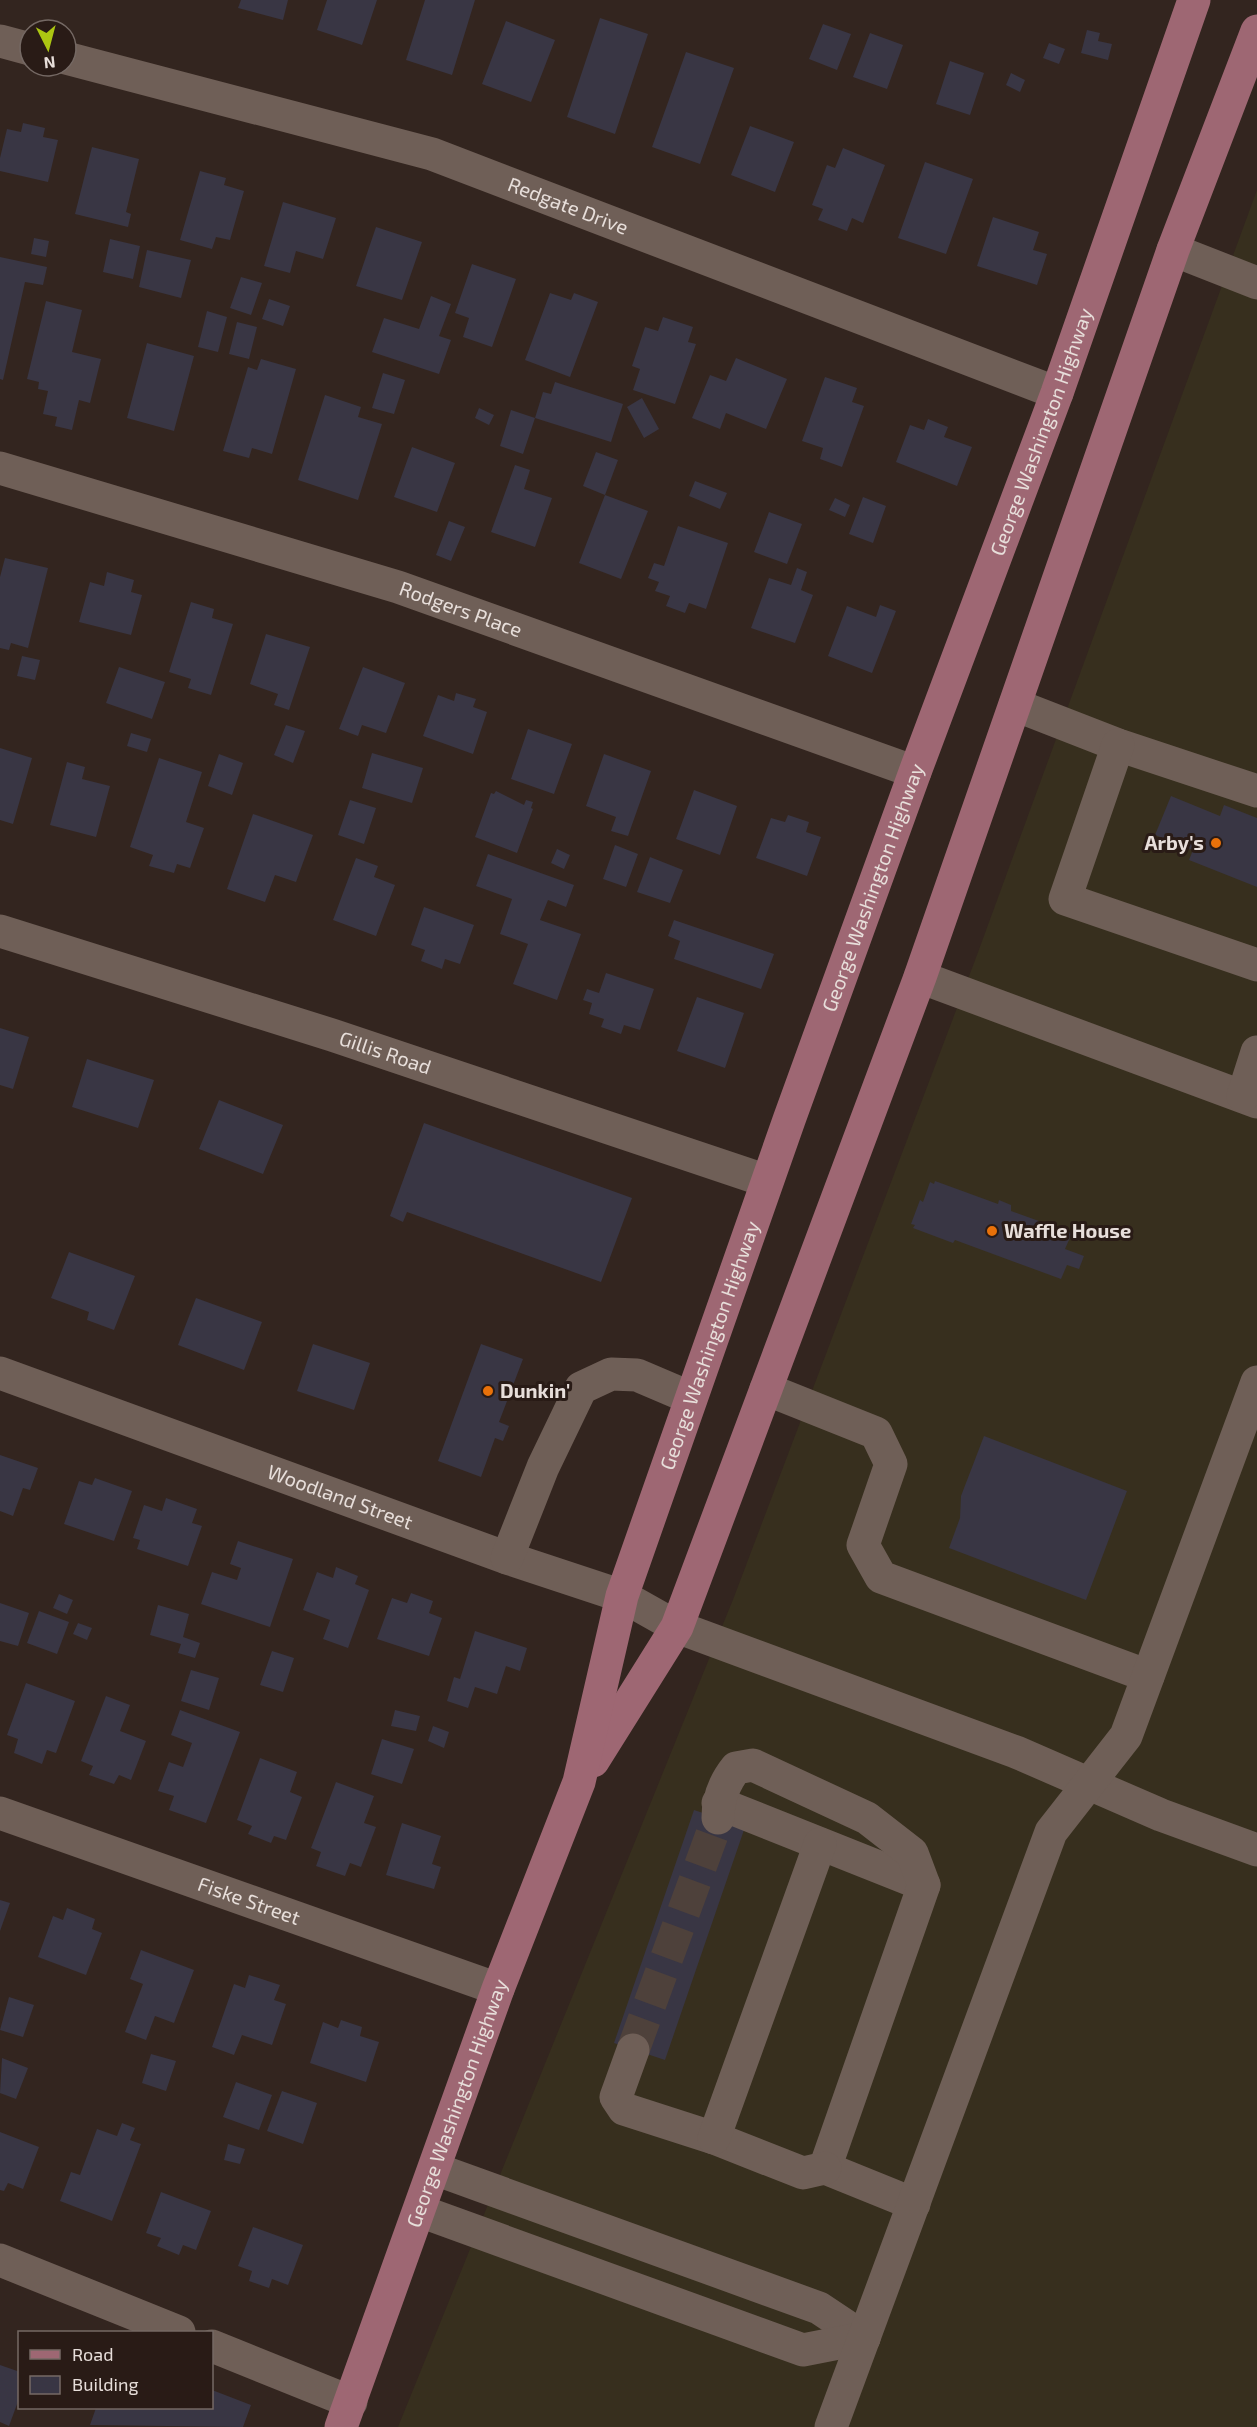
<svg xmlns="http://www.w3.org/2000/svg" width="1257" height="2427" viewBox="0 0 1257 2427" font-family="'Exo 2',sans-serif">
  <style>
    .commercial { fill: #372f1e }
    .building { fill: #393644 }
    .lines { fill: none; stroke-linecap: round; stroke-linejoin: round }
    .minor-tunnel { stroke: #4e413b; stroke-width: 33; stroke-dasharray: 33 16; stroke-linecap: butt }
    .minor { stroke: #6f5f57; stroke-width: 33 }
    .major { stroke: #9e6773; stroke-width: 33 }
    .food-dot { fill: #e8710a; stroke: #291b16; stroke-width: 2 }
    .labels { text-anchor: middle; stroke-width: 6; stroke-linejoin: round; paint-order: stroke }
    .street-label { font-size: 20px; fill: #e7deda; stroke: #291b16 }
    .poi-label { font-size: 20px; font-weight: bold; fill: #e7deda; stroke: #291b16; text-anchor: start }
  </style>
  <rect width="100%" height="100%" fill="#33251f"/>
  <path class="commercial" d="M1257,190V2427H398L734,1597L977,955Z"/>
  <path class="building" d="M241,0H288L283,20L238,8Z
    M327,0H377L362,45L317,30Z
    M425,0H475L452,75L406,60Z
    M600,18L648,34L615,134L567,117Z
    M506,21L555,40L531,102L482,84Z
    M823,24L851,34L837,70L809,59Z
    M1087,30L1100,33L1098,41L1112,44L1108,60L1081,53Z
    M870,33L903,45L887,89L853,77Z
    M1049,43L1065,49L1059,64L1043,58Z
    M686,52L734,68L700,164L652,147Z
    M950,61L984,73L970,115L936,104Z
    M1011,73L1025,80L1020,92L1006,85Z
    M23,123L45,128L43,137L58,140L48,182L0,171V158L7,129L21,132Z
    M750,126L794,142L775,192L731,175Z
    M92,147L139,159L126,212L131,214L128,227L75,214Z
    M843,148L885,165L863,223L852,218L847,231L818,220L823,209L812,205L827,165L835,168Z
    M925,162L973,179L946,254L898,238Z
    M200,171L226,178L224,185L244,191L230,240L216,237L212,249L180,240Z
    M283,202L336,218L323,259L296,251L290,273L264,266Z
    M993,217L1039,232L1033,250L1047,254L1037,285L977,266Z
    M376,227L422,242L402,300L356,286Z
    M34,238L49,241L46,257L31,254Z
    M110,239L140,246L133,279L103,272Z
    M147,250L191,260L181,298L139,287Z
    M0,257L47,267L43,285L25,282L3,380L0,379Z
    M472,264L516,279L492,347L463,337L469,318L455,313Z
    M241,277L262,283L251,315L230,308Z
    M550,293L571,300L574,293L598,302L570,377L525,360Z
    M431,296L451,304L439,336L451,340L439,374L372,352L384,318L419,329Z
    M269,299L290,306L283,326L262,319Z
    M46,301L82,310L72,352L101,359L90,403L79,400L72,430L55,426L57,417L43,414L48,391L38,389L39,382L27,379Z
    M207,311L227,317L218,352L198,347Z
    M663,317L693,327L688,342L696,344L675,404L633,390L640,369L632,366L645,327L658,331Z
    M237,322L257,327L249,359L229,354Z
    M147,343L194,356L174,431L127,418Z
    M736,358L787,379L766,429L726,413L720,429L692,418L710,375L726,381Z
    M261,359L296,369L272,454L252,448L249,458L223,451L248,367L257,370Z
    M383,373L405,380L394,414L372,408Z
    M825,377L857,388L852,402L864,406L842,467L820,459L823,448L802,441Z
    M555,382L623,404L611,442L535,418L523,454L500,446L511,410L535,418L543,392L551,394Z
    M325,395L361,407L358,417L382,424L358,500L298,480Z
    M642,398L659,429L644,438L627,407Z
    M479,408L494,415L489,425L475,418Z
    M928,419L948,427L944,437L972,447L957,486L896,462L910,425L924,430Z
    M412,447L455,463L437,512L394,497Z
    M596,452L618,460L605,495L583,486Z
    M515,465L530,470L524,489L552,498L535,547L491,532Z
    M695,481L727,493L720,509L689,496Z
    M605,495L648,511L621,579L579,563Z
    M863,497L886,506L873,543L849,534Z
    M835,498L850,505L845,517L829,510Z
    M769,512L802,524L787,564L754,552Z
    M449,521L465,527L451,561L436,555Z
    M678,526L728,543L706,609L689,603L685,613L666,606L670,596L655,591L659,582L648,578L654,563L664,566Z
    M5,558L48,568L28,648L11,643L9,650L0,648V577Z
    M797,568L807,572L801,590L813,595L795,643L751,628L769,578L791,585Z
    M107,572L134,580L131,592L142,595L131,635L79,622L90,582L104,586Z
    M191,602L214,609L212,618L233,624L211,695L188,688L191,679L169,672Z
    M880,605L896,611L872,673L828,656L847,606L876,617Z
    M266,634L310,647L289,710L274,705L278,694L250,684Z
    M22,656L40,660L35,680L17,676Z
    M119,667L165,682L152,719L106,703Z
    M363,667L405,683L386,733L362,725L358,736L339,729Z
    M456,693L476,699L473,707L487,712L473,754L423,736L438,695L454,701Z
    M286,725L305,731L293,763L274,755Z
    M528,729L572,744L554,794L511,779Z
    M131,733L151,739L147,752L127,746Z
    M0,748L32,758L13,824L0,820Z
    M372,753L423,768L412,803L362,788Z
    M219,754L243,763L232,795L208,786Z
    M604,754L651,771L628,836L611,831L616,817L586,806Z
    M159,758L202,772L186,822L204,828L190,868L177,864L174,873L149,866L153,855L130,847Z
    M67,762L85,767L82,779L110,786L96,837L50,825Z
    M694,790L737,806L720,855L676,839Z
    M496,791L524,805L526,800L533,802L531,808L533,809L517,853L475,837L491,793L494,794Z
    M1171,796L1220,816L1224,805L1257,818V887L1189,860L1193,850L1155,835Z
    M350,800L376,808L364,844L338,835Z
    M253,814L313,835L296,882L275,875L265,902L227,889Z
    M788,815L809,822L806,832L821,837L807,876L756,858L771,818L785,822Z
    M615,845L638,854L626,887L603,879Z
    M557,849L570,855L564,869L551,863Z
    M488,854L574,885L566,907L548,900L540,920L581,934L557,1000L513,984L528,944L500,934L512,899L476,886Z
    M650,857L683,870L670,903L637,892Z
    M356,858L378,866L374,877L395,885L376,936L333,920Z
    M424,907L474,925L460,964L445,959L442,969L421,961L425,950L411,945Z
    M674,920L774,954L761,989L674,959L680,941L668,936Z
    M606,973L654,989L640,1030L624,1025L621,1034L601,1027L604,1019L589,1014L592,1003L583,1000L587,989L599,993Z
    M697,997L744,1013L725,1068L677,1051Z
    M0,1028L29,1037L13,1089L0,1085Z
    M87,1059L154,1080L138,1128L72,1107Z
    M219,1100L283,1125L263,1174L199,1149Z
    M424,1123L632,1198L601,1282L407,1212L403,1222L390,1216Z
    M935,1181L998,1204L999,1200L1011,1205V1211L1072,1233L1065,1249L1084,1256L1079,1269L1067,1265L1061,1279L955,1240L953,1243L913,1228L915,1225L911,1224L920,1200L923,1202L930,1182L934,1184Z
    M69,1252L135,1276L114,1330L87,1320L89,1312L51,1298Z
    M196,1298L262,1322L244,1370L178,1345Z
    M313,1344L370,1363L354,1410L297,1391Z
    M481,1344L523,1359L499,1422L509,1426L503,1441L495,1438L481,1477L438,1461Z
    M984,1436L1127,1491L1086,1600L949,1548L960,1518L961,1496Z
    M0,1455L38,1468L30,1490L23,1488L13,1516L0,1511Z
    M95,1478L132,1491L114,1541L64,1524L79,1481L92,1485Z
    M166,1498L197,1509L192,1523L202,1526L188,1566L137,1549L140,1540L133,1538L144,1505L162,1511Z
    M238,1541L293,1559L270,1627L201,1604L212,1572L237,1580L241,1568L230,1564Z
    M336,1567L358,1576L355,1584L369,1590L348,1648L323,1639L330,1620L303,1610L317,1572L333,1578Z
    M411,1593L433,1601L429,1613L442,1618L429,1656L377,1639L392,1598L407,1603Z
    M59,1594L73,1600L67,1614L53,1608Z
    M0,1603L29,1613L18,1646L0,1641Z
    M158,1605L189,1614L183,1637L200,1643L195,1658L178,1653L181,1644L150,1635Z
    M39,1611L69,1622L57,1654L27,1643Z
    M78,1623L92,1628L87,1640L73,1634Z
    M475,1631L527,1648L520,1671L506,1666L497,1694L475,1687L468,1708L447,1701L454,1677L460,1679Z
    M272,1651L294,1658L283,1692L260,1685Z
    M191,1670L219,1678L209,1710L181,1701Z
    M26,1683L75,1701L56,1753L47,1750L42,1764L14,1753L18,1739L7,1735Z
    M106,1696L130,1705L120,1731L146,1741L131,1780L119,1775L114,1784L89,1775L93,1766L81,1761Z
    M180,1710L240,1732L206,1823L169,1810L174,1796L158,1791L169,1762L183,1767L192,1743L171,1735Z
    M395,1710L420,1716L416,1731L391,1726Z
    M433,1726L449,1732L444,1748L428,1741Z
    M382,1739L414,1749L402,1784L371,1774Z
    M260,1758L297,1772L290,1792L302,1797L286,1840L274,1836L271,1843L248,1834L252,1826L237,1820Z
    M336,1782L374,1796L364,1823L376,1827L361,1867L350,1863L345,1876L316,1866L321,1852L311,1848Z
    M694,1810L745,1827L665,2060L614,2043Z
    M402,1823L441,1836L432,1864L441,1867L434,1889L386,1875Z
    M0,1900L10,1903L0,1931Z
    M67,1908L95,1919L92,1929L102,1933L86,1975L38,1957L53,1916L63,1920Z
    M141,1950L194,1970L174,2023L155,2016L146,2040L125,2032L143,1984L130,1979Z
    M249,1975L280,1985L274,2000L286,2004L272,2045L242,2035L234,2055L212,2047L234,1984L245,1988Z
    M9,1997L34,2005L23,2037L0,2030Z
    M341,2020L362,2027L360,2036L379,2042L366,2082L310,2063L323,2022L338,2028Z
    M151,2054L176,2061L166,2091L142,2083Z
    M2,2058L28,2068L16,2099L0,2093Z
    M236,2082L272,2095L259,2130L223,2117Z
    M282,2091L317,2103L303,2144L267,2131Z
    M122,2123L135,2128L130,2140L141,2144L112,2221L60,2201L71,2172L80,2175L97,2129L117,2136Z
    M0,2132L39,2147L23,2189L8,2183L4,2191L0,2190Z
    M228,2144L245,2149L240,2164L224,2160Z
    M161,2192L211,2211L196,2250L183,2245L179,2255L157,2246L161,2238L146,2233Z
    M253,2227L303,2245L288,2285L272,2279L269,2288L249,2281L252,2271L238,2266Z
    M0,2365L20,2372V2396L9,2426L0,2422Z
    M212,2390L251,2405L243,2427L90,2425L96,2408H212Z"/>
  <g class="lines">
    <path class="minor-tunnel" d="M633,2050L718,1818"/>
    <g class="minor">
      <path d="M0,41L30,49"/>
      <path id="s1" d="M66,58L432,154L1057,393"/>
      <path d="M1173,250L1257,283"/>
      <path id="s2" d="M0,468L398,587L915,772"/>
      <path d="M1015,705L1118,745L1257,791"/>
      <path d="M1118,745L1065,899L1257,965"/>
      <path id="s3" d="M0,931L332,1035L767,1181"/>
      <path d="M920,977L1257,1102"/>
      <path d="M1243,1096L1257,1052"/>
      <path id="s4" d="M0,1373L507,1558L622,1596L677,1627L1016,1752L1161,1815L1257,1850"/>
      <path d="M766,1389L876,1433L891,1464L863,1545L881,1577L1148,1676"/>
      <path d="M507,1558L543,1467L581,1388L611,1374L637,1375L691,1398"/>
      <path d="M718,1803L924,1885"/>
      <path id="s5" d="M0,1813L498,1989"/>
      <path d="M718,1818C718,1799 724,1783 736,1768L753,1765L867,1818L912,1853L924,1885L825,2168L914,2204"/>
      <path d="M633,2050L616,2097L624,2109L714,2138L803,2173L825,2168"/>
      <path d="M714,2138L820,1844"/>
      <path d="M435,2169L819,2308L864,2338"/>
      <path d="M420,2211L803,2350L864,2338"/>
      <path d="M0,2260L179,2332"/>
      <path d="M212,2346L351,2402"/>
      <path d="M831,2427L1051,1832L1126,1736L1257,1382"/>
    </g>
    <g class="major">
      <path d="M593,1761L677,1627L920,977L1173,250L1257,31"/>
      <path id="s6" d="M341,2427L498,1989L579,1782L622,1596L789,1120L915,772L1057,393L1194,0"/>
    </g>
  </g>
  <g class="food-dot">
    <circle cx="1216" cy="843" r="6"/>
    <circle cx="992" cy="1231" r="6"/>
    <circle cx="488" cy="1391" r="6"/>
  </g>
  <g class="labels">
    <g class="street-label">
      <text dy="7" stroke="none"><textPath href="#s1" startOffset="524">Redgate Drive</textPath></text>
      <text dy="7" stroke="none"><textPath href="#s6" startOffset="2116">George Washington Highway</textPath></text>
      <text dy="7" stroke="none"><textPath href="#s2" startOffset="482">Rodgers Place</textPath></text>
      <text dy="7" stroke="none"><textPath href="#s6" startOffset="1630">George Washington Highway</textPath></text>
      <text dy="7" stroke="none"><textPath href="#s3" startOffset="404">Gillis Road</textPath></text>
      <text dy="7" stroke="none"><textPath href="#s6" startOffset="1144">George Washington Highway</textPath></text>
      <text dy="7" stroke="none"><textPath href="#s4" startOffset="362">Woodland Street</textPath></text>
      <text dy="7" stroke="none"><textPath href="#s5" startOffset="264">Fiske Street</textPath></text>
      <text dy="7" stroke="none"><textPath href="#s6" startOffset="344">George Washington Highway</textPath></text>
    </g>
    <g class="poi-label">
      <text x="1204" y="850" text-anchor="end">Arby's</text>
      <text x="1004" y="1238">Waffle House</text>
      <text x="500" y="1398">Dunkin'</text>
    </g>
  </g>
  <rect x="18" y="2331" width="195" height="78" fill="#291b16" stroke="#756964" stroke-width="1.5"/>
  <rect x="30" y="2350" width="30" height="9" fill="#9e6773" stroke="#756964" stroke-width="1.5"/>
  <text x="72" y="2361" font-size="18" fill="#e7deda">Road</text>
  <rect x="30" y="2376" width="30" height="18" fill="#393644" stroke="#756964" stroke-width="1.5"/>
  <text x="72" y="2391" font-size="18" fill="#e7deda">Building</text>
  <g transform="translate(48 48) rotate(174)"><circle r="28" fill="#291b16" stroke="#756964" stroke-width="1.5"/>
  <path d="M0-4.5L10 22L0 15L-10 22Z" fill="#acc612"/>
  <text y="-9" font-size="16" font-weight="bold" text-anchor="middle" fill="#e7deda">N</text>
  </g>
</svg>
